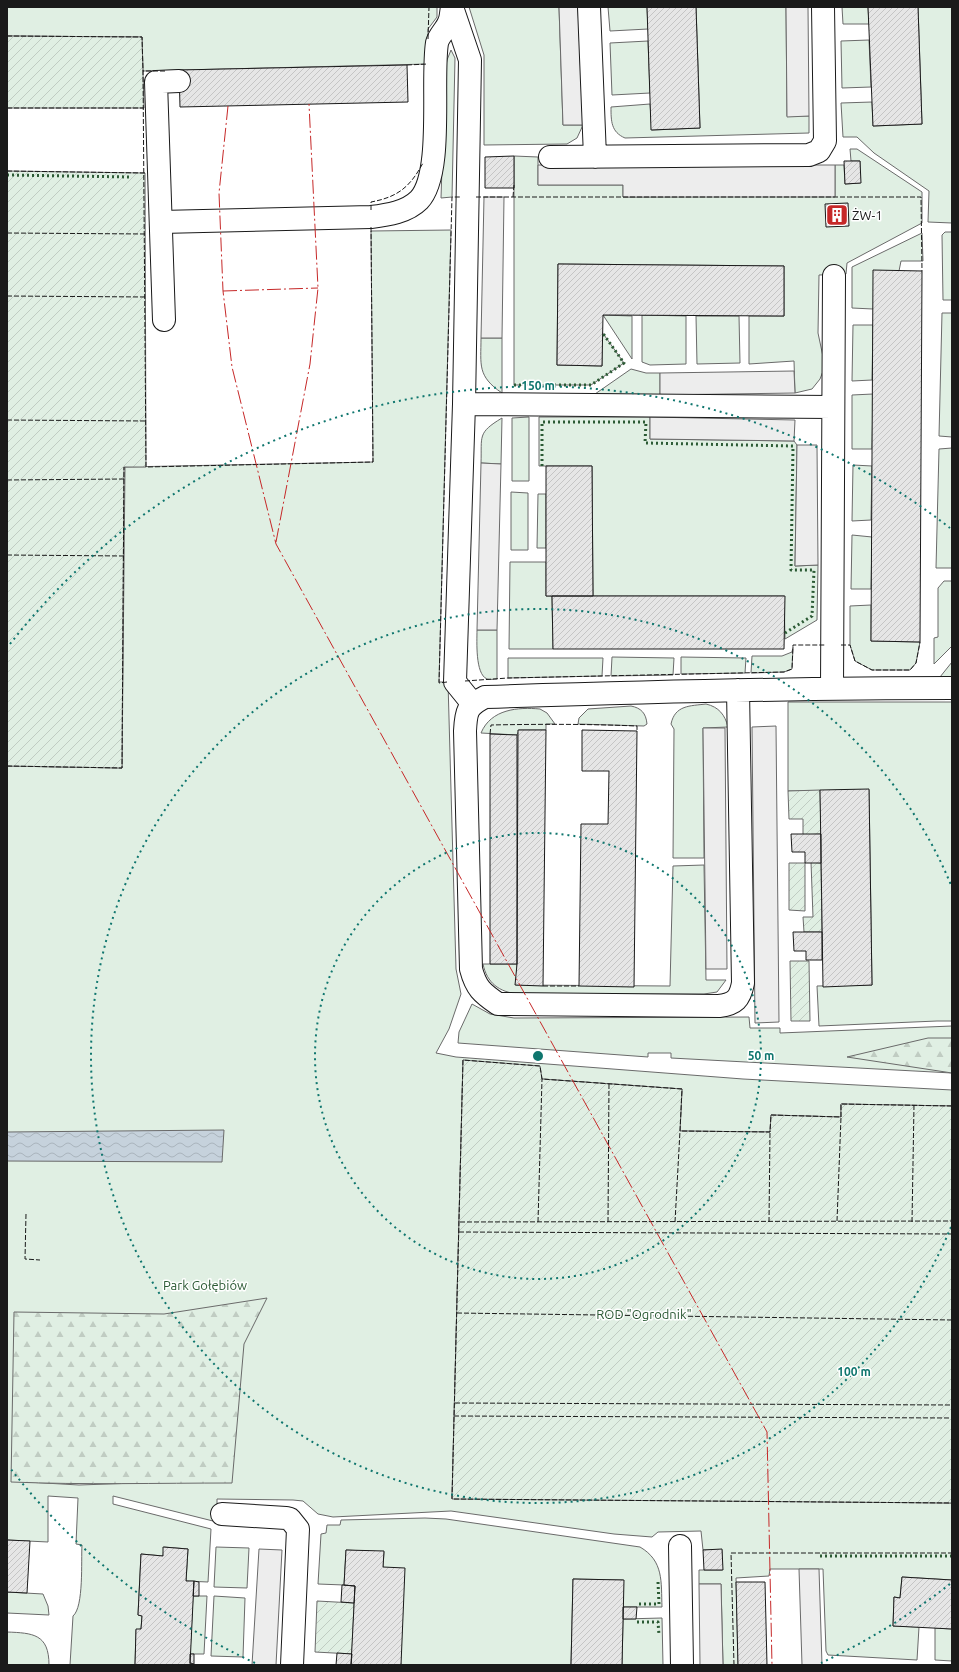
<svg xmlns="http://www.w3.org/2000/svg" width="959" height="1672" viewBox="0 0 959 1672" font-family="Ubuntu,sans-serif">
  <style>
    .green { fill: #e0efe3; stroke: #6a6a6a; fill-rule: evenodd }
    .forest { fill: url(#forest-firs); stroke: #6a6a6a }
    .garden { fill: url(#garden-furrows); stroke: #6a6a6a }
    .parking { fill: #ededed; stroke: #6a6a6a }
    .water { fill: url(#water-waves); stroke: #6a6a6a }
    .building { fill: url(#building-hatch); stroke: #1a1a1a }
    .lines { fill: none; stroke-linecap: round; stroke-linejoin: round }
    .minor-casing { stroke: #1a1a1a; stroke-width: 24 }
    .minor { stroke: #fff; stroke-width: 22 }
    .hedge { stroke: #2b5a34; stroke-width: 3; stroke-dasharray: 2 3; stroke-linecap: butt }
    .fence { stroke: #1a1a1a; stroke-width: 1; stroke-dasharray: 5 2; stroke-linecap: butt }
    .power { stroke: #c62828; stroke-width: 1; stroke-dasharray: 14 3 2 3; stroke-linecap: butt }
    .ring { fill: none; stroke: #0f766e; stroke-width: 2; stroke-dasharray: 2 4 }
    .labels { text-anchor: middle; stroke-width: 3; stroke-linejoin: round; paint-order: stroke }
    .poi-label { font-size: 13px; fill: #1a1a1a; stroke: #fff; text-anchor: start }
    .park-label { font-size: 13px; fill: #2b5a34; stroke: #fff }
    .centre { fill: #0f766e; stroke: #fff; stroke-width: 2 }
    .ring-label { font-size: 12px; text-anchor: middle; font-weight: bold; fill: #0f766e; stroke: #fff; stroke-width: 3; stroke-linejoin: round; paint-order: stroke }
  </style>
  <defs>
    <pattern id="forest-firs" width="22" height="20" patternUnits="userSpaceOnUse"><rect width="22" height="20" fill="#e0efe3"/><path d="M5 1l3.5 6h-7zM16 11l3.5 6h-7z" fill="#c0ccc2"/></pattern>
    <pattern id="garden-furrows" width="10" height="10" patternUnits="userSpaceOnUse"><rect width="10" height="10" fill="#e0efe3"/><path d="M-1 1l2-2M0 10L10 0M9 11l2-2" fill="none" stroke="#c0ccc2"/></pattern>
    <pattern id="water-waves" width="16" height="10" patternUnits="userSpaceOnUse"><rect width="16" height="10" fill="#c6d2dc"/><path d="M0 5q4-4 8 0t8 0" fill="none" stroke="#aab4bc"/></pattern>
    <pattern id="building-hatch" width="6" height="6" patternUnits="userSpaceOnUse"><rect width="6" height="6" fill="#e6e6e6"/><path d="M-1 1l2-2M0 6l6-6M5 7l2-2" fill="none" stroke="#c5c5c5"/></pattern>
  </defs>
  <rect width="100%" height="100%" fill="#fff"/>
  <path class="green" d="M7,7H437V17L428,29V64L143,71L142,37L7,36Z
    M469,7H559L563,125H583L577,138L567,144L484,145V55Z
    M608,7H647L648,29L610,31Z
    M696,7H786L787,116H809V133L625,138C611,132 611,121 611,107L650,104L652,130L700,128Z
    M842,7H868L869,24H843Z
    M918,7H952V223L928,222L929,191L874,153L857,137H843L841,103L872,102L873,126L922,124Z
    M869,40L871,87L842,88L841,41Z
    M648,41L650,93L612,95L610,43Z
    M451,50L455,58L452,197L441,198L445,71L447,60Z
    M850,149H857L922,192V223L847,263L846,274L819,275L818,333L825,366L820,379L812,389L795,393L794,361L749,364V316H784V266L558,264L557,365L602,366V332L624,363L591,385H514V156L538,157V185H623V197L835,196V165H844L845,184L860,183V161H851Z
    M451,230L439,682H448L456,969L461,994L449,1029L436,1053L456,1057L743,1079L952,1090V1106L841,1104V1117L771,1115L770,1132L680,1131L682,1089L542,1079L463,1060L452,1498L952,1503V1580L902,1577L900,1598L894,1597L893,1626L919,1627L917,1660L828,1655L826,1651L823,1569H770L769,1576L736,1578L738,1665H723L721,1584H699V1570H722V1550H703L701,1531L658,1532L652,1537L614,1534L451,1511L333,1517L318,1514L303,1501L293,1500L217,1499V1522L113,1496V1504L211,1529L208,1582L186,1581L188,1549L164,1547L163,1556L141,1554L138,1615L142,1616L141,1629L136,1630L135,1665H70L73,1616C84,1607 81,1560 82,1545L76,1544L78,1498L48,1496V1542L7,1540V766L122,768L125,467L373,462L371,231ZM27,1482L137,1483L79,1485Z
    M945,232H952V300H943L942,235Z
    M922,233L923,261H901L899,271L873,309L852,308V267Z
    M942,313H952V437L939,436Z
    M603,315L632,316V359Z
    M642,315L686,316V364L650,365L642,362Z
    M696,316H739L740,363L697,364Z
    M853,325H873L872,380L852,381Z
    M481,338H502V393C477,376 481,365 481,338Z
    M631,369L646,373H660V395L595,394Z
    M873,394L872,449H852V395Z
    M529,417V481H512V418Z
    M539,417H650V439L794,441L797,445L795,566L818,565L817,620L785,639L784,596H593L592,466H539Z
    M502,418L501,464L481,463C482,436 477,433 502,418Z
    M952,448V568H936L939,449Z
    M853,465L872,466L871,520L852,521Z
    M511,492L528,493V550H511Z
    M538,494H546V548H537Z
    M852,535L872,537L871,589H851Z
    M510,562H546V596H552L553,649H509Z
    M944,581H952V646L934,664V638L938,637V588Z
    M871,605V641L920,642L916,663L910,670H872L855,661L850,645V606Z
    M477,630H497V679C494,679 490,680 487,679C475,674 477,641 477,630Z
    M793,647L792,669L784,672L751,673L752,656H782L792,652Z
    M612,657L674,658L673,675L611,676Z
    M681,657L746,658L745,673L681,674Z
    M508,658H603L602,676L508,678Z
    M952,662V677H940Z
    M788,702H952V1021H937L819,1026L817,986L872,985L869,790L788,791Z
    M706,704C719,707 725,715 728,727L703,728L704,858H673L674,729L671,724C675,705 690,706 706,704Z
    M631,706C641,708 646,713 647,724L644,726L578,724L579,718L588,709Z
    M540,709L547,713L555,724H546V730H519L517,735L481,733C491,709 518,707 540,709Z
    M704,865L706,980H726L717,992L704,994H518C499,992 487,983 483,964H517L516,985L670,986L673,866Z
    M472,1004L490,1014L514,1018L749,1017L750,1028H780V1033L952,1026V1073L671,1058V1053H648V1057L458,1043L459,1032Z
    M425,1518L446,1519L640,1547C664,1561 661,1582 662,1607H623V1580L573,1579L571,1665H401L383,1567L384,1552L346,1550L344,1585L318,1584L321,1534L326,1533L327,1525H340L341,1520Z
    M216,1547L249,1548L247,1588L214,1587Z
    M7,1592L43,1594L48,1606L49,1615L7,1613Z
    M193,1596H207L204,1654H190Z
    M214,1596L245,1598L243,1657L211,1656Z
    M662,1618L663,1665H622L623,1619Z
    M935,1628L952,1629V1661L935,1660Z
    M7,1632C33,1633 49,1634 49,1665H7Z"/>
  <path class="forest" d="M928,1038H952V1073L847,1057Z
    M267,1298L244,1344L232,1483C158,1483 84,1485 11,1482L14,1312L164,1314Z"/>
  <path class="garden" d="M7,36L142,37L144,108H7Z
    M7,171L145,173L146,467H124L122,768L7,766Z
    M820,790L821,834L803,835V819H789L788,791Z
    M811,862L821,863L822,932H804L803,917H813Z
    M789,863H805V911L789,910Z
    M790,961H809L810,1021H791Z
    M463,1060L540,1066L542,1079L682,1089L680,1131L770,1132L771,1115L841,1117V1104L952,1106V1503L452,1499Z
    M317,1601L354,1603L352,1654L315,1652Z"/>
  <path class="parking" d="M559,7H578L583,125H563Z
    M786,7H808L809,116L787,117Z
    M538,165H835V197H623V185H538Z
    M484,197H504L502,338H481Z
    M794,371L795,393L660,395V373Z
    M650,417L795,420L794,441L650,439Z
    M797,445H817L818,565L795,566Z
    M481,463L501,464L497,630H477Z
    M776,726L779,1022L755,1023L752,727Z
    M703,728H725L727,969H706Z
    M259,1549L282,1550L276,1665H252Z
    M799,1569H819L822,1665H802Z
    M699,1584H721L723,1665H700Z"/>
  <path class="water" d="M224,1130L222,1162L7,1161V1132Z"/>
  <path class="building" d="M647,7H696L700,128L651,130Z
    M868,7H918L922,124L873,126Z
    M407,65L408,102L180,107L179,70Z
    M514,156V188H485V157Z
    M844,161H860L861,183L845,184Z
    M848,203L849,226L826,227L825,204Z
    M558,264L784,266V316L603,315L602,366L557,365Z
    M873,270L922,271L920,642L871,641Z
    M546,466H592L593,596H546Z
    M552,596H785L784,649H553Z
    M518,730H546L543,986L515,985L517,964Z
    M582,730L637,731L634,987L579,986L581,824H608L609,771H582Z
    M490,734L517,735V964H490Z
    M869,789L872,985L823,987L820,790Z
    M791,834H821V863H805V852H792Z
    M793,932H822V960H806V951H794Z
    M7,1540L30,1541L27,1593L7,1592Z
    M163,1547L188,1549L186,1581H194L190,1665H135L136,1629H141L142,1616L138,1615L141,1554L163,1556Z
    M722,1549L723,1570H704L703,1550Z
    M346,1550L384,1551L383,1567L405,1568L401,1665H351L355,1586L344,1585Z
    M902,1577L952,1580V1629L893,1626L894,1597L900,1598Z
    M573,1579L624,1580L622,1665H571Z
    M194,1581L199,1582V1596H193Z
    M736,1582H765L767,1665H738Z
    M342,1585L355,1586L354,1603L341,1602Z
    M623,1607H637L636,1619H623Z
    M337,1653L352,1654L351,1665H336Z
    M190,1654H194V1664L190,1663Z"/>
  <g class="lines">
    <g class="minor-casing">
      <path id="minor" d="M452,7L470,60L464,404L455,682L472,703
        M589,7L595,157
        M550,157L809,155L819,151L825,141L823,7
        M161,222L371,217C388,215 407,212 419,200C444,174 431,80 437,43C439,35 446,30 449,22C451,18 451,12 452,7
        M164,320L156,82L179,81
        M464,404L833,407
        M832,688L834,276
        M738,690L743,983C740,999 735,1004 719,1006L498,1004C482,993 476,988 471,969L465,731C466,711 467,706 485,697C641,692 796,688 952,688
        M222,1514L286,1518L290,1519L298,1529L292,1665
        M680,1546L682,1665"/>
    </g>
    <use href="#minor" class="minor"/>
    <path class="hedge" d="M7,175L131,177
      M514,385H591L624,363L602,332
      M542,466V422H646L645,443L793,446L791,570H814L812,616L785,633
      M820,1556H952
      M639,1604H659L658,1582
      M637,1622H658L659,1635"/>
    <path class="fence" d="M7,36L142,37L143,71
      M428,39L429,7
      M407,65L428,64
      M165,71H143L146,467L373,462L371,226
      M7,108H144
      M7,171L145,173
      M476,197H921L922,271
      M513,197L514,185
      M371,210V202C398,197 410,187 423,163
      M7,233L145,234
      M7,296L145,297
      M7,420L146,421
      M7,480L124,479
      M7,555L124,556
      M841,645H850L855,661L872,670H910L916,663L920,642
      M465,681L508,678L784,672L792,669L793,645H825
      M447,682L439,683L452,197H460
      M490,734L491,725C540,724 589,724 637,726V731
      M7,766L122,768L124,467
      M543,986H579
      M952,1106L841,1104V1117L771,1115L770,1132L680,1131L682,1089L542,1079L540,1066L463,1060L452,1499L952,1503
      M26,1214L25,1259L40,1260
      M837,1221L841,1117
      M460,1222L952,1221
      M538,1222L542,1079
      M608,1222L609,1083
      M675,1222L680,1131
      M769,1222L770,1132
      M912,1222L914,1105
      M459,1232L952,1234
      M457,1313L952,1320
      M455,1403L952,1405
      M454,1416L952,1418
      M734,1665L731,1553H952"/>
    <path class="power" d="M228,106L219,193L223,291L232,367L276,544L767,1432L772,1665
      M223,291L318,288
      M276,542L310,364L318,288L309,104"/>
  </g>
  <g class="ring">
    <circle cx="538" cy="1056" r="223"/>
    <path d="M951 1227A447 447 0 1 1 951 885"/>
    <path d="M950 1584A670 670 0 0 1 821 1663M255 1663A670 670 0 0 1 10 1468M10 644A670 670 0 0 1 950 528"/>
  </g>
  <defs>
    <g id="building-square" transform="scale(1.15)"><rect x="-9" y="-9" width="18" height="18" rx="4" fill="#c62828" stroke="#fff"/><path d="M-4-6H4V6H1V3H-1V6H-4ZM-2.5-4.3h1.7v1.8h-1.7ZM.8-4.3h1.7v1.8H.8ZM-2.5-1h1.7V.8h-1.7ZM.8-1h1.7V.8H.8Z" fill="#fff"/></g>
  </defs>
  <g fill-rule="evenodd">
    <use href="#building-square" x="837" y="215"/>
  </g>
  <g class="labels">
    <g class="poi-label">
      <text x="852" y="220">ŻW-1</text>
    </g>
    <g class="park-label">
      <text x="205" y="1290">Park Gołębiów</text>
      <text x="644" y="1319">ROD "Ogrodnik"</text>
    </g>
  </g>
  <circle cx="538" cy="1056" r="6" class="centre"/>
  <g class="ring-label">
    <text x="538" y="390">150 m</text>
    <text x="761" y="1060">50 m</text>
    <text x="854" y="1376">100 m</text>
  </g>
  <rect width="959" height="1672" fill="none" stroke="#1a1a1a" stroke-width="16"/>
</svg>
